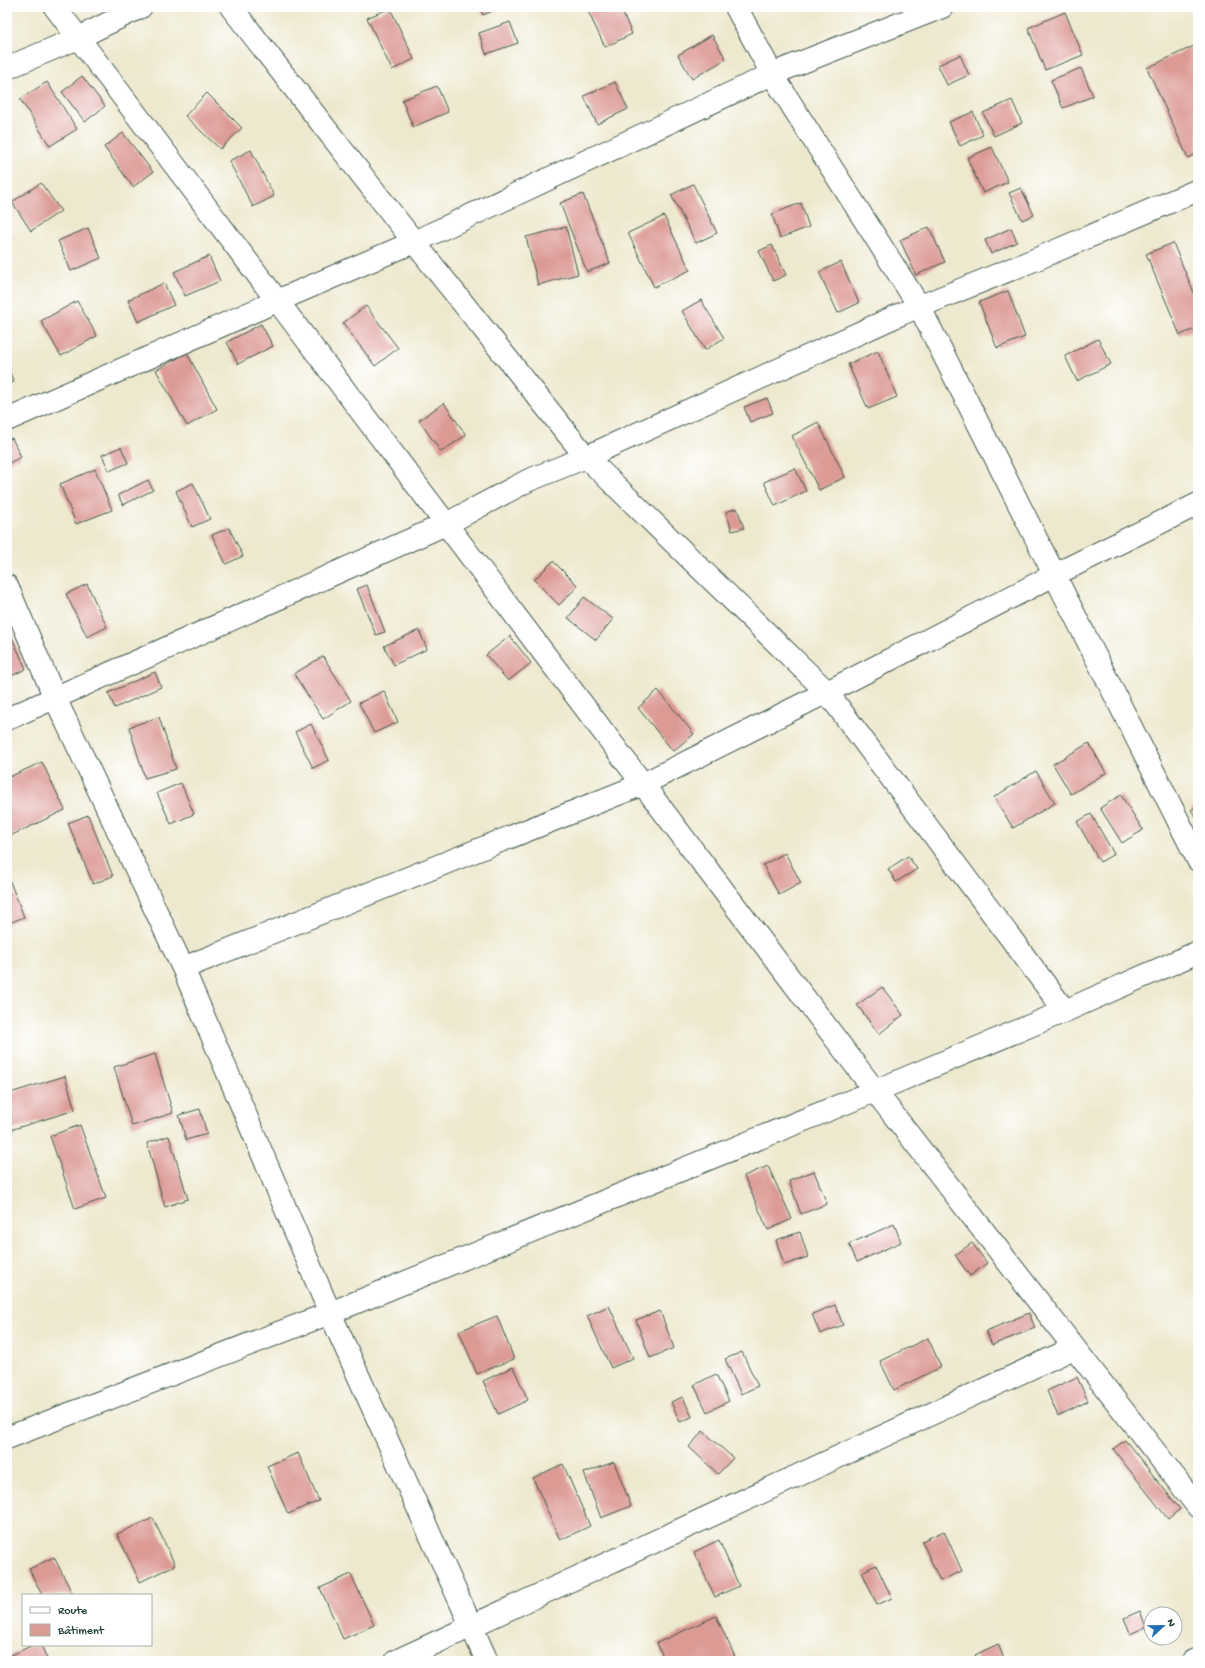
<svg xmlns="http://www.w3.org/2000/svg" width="1205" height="1668" viewBox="0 0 1205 1668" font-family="'Gochi Hand',sans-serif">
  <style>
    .building { fill: #dc9a95 }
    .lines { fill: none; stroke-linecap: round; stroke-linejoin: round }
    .minor-casing { stroke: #3e574b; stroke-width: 24 }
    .minor { stroke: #fff; stroke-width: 22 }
  </style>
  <rect width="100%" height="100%" fill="#fff"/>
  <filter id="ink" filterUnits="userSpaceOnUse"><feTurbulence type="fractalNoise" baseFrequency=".025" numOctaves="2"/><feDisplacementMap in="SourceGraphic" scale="8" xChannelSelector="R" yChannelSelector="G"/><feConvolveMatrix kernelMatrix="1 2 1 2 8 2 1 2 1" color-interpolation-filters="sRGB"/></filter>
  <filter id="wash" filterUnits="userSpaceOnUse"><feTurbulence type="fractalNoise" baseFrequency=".012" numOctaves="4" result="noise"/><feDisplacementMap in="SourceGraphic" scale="16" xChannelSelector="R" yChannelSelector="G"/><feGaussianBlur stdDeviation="0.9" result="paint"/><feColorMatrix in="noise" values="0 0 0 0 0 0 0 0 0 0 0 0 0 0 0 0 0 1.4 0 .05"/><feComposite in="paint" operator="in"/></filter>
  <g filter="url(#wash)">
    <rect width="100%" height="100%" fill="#ede8ce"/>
    <g id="blocks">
      <path class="building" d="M479,7H502L483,15Z
        M586,7H620L632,34L605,47Z
        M390,8L414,59L392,70L367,18Z
        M1065,12L1083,55L1045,70L1028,28Z
        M510,22L518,43L486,54L479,33Z
        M712,35L726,59L692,79L678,55Z
        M1198,44V153L1188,158L1147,68Z
        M960,55L969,75L947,85L938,65Z
        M1081,68L1093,96L1063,108L1051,80Z
        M82,76L105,106L85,122L62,92Z
        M47,82L77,129L50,146L20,99Z
        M615,82L628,109L597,124L584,96Z
        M437,86L448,112L413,127L402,100Z
        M207,93L242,128L220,149L185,116Z
        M1012,100L1022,123L994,136L983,113Z
        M973,112L983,135L960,146L949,122Z
        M123,133L153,172L133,187L104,147Z
        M992,147L1008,182L983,193L967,158Z
        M251,150L274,196L253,207L229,161Z
        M41,183L61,211L31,231L12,202Z
        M693,184L717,233L696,243L671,195Z
        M1021,188L1034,215L1022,220L1009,193Z
        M583,194L610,263L587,272L560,203Z
        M801,203L809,227L780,238L772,214Z
        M664,216L690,270L654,287L628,233Z
        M7,225L12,239L7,241Z
        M566,227L578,274L538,285L526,237Z
        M929,227L945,262L916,275L900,240Z
        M88,228L101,258L71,271L58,241Z
        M1011,228L1017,242L991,254L985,240Z
        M1173,243L1198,302V328L1180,335L1146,254Z
        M772,245L786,275L773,281L759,251Z
        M209,256L220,281L185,296L174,272Z
        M841,262L859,303L838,313L819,272Z
        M164,283L174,305L138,322L128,300Z
        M1008,291L1025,337L997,348L979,302Z
        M701,300L724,338L705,350L682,311Z
        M77,301L97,336L61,356L41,321Z
        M366,306L398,348L375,366L343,323Z
        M261,324L273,346L238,364L227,342Z
        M1098,339L1111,364L1077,381L1065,356Z
        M878,351L897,397L868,409L848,364Z
        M187,353L217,409L187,426L156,370Z
        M7,366L14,382L7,385Z
        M767,398L773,413L750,422L744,407Z
        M444,403L466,435L441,452L419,420Z
        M818,422L845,477L819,490L792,436Z
        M12,438L21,457L7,464V440Z
        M121,447L128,463L109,471L102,455Z
        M795,468L806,491L775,506L764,482Z
        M95,469L112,510L76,524L60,484Z
        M148,480L153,490L123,505L118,495Z
        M193,483L210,519L192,527L176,491Z
        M737,508L744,528L732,531L726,512Z
        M229,528L243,556L226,564L212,535Z
        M553,561L578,586L559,605L534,580Z
        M87,584L107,627L87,637L66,594Z
        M367,585L385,632L376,635L357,589Z
        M584,597L613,619L596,640L568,618Z
        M7,626L26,669L7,678Z
        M419,630L427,649L394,665L384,646Z
        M510,636L531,663L508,681L486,655Z
        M323,656L351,701L323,719L294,674Z
        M155,672L161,687L115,708L108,693Z
        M658,690L694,734L673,751L638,708Z
        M384,691L398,722L374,733L359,703Z
        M159,717L176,769L145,778L129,727Z
        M311,724L329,760L313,768L295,732Z
        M1089,743L1106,773L1071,794L1053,764Z
        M42,762L65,810L10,836L7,831V778Z
        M1036,771L1055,803L1013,828L994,797Z
        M181,783L194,814L171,824L157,793Z
        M1121,795L1143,830L1122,843L1100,808Z
        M1198,805V820L1191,810Z
        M1091,814L1114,854L1100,862L1077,822Z
        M88,815L113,876L93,884L68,823Z
        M785,853L801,883L779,895L763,865Z
        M908,856L917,869L896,882L888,869Z
        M7,874L24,917L7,924Z
        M882,987L903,1015L879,1034L857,1005Z
        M155,1054L173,1113L132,1126L114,1067Z
        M65,1076L75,1110L7,1131V1094Z
        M200,1109L207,1134L186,1140L179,1115Z
        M80,1125L106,1198L75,1209L50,1136Z
        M169,1136L188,1199L165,1207L147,1143Z
        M768,1166L792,1219L768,1230L744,1176Z
        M814,1171L827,1204L801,1214L789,1181Z
        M894,1224L901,1242L857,1262L849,1244Z
        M800,1232L808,1257L784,1265L776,1240Z
        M972,1243L987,1263L970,1276L955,1255Z
        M835,1305L843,1325L820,1334L812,1314Z
        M609,1306L633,1358L611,1368L587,1316Z
        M660,1311L674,1348L650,1358L636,1320Z
        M1029,1313L1035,1328L992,1345L986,1331Z
        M497,1316L514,1359L477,1374L459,1331Z
        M928,1338L941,1367L894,1390L880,1361Z
        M742,1352L758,1386L741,1394L725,1359Z
        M513,1367L528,1400L498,1414L483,1381Z
        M716,1374L729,1401L707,1412L694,1385Z
        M1077,1377L1088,1401L1058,1416L1047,1391Z
        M683,1397L692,1417L680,1422L671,1402Z
        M703,1431L733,1458L718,1474L689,1447Z
        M1125,1440L1180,1509L1168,1519L1113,1449Z
        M298,1453L319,1501L288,1514L267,1466Z
        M614,1462L631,1506L601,1518L584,1473Z
        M563,1464L590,1526L560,1540L533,1478Z
        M153,1518L175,1565L140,1582L117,1534Z
        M944,1531L962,1571L940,1581L922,1541Z
        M719,1540L739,1586L715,1597L694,1552Z
        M54,1557L73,1595H42L29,1569Z
        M876,1565L892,1598L877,1605L862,1572Z
        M351,1574L374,1625L343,1639L320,1588Z
        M1140,1611L1146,1627L1130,1634L1124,1618Z
        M716,1616L737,1661H665L657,1643Z
        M998,1644L1005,1661H978L975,1655Z
        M33,1645H41L48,1661H7V1657Z"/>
    </g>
  </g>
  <g filter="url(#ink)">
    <use href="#blocks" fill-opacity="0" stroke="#3e574b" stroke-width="1"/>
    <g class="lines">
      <g class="minor-casing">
        <path id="minor" d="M55,7L875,1091L1198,1507
          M231,7L414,242L586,457L827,692L1065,1011
          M736,7L772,74L919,306L1198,860
          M7,68L78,38L141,7
          M7,420L277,301L414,242L772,74L942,7
          M7,586L55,698L183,968L330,1313L487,1661
          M7,719L446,524L527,481L586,457L901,314L1039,258L1198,190
          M183,968L643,784L827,692L1054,575L1198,504
          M7,1438L330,1313L875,1091L1065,1011L1198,952
          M396,1661L1074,1348
          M1193,1661L1198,1659"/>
      </g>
      <use href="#minor" class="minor"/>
    </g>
  </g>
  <rect width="1205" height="1668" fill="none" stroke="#fff" stroke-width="24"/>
  <rect x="22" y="1594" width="130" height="52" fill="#ffffff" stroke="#a5b1ae"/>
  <rect x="30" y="1607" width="20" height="6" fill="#ffffff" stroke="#a5b1ae"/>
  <text x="58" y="1614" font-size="12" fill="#1f3d34">Route</text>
  <rect x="30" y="1624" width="20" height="12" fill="#dc9a95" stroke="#a5b1ae"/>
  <text x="58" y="1634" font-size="12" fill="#1f3d34">Bâtiment</text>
  <g transform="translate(1163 1626) rotate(68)"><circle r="19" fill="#ffffff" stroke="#a5b1ae"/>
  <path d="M0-3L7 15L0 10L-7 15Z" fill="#1f6fb2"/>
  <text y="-6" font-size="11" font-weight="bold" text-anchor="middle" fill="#1f3d34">N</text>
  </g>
</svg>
